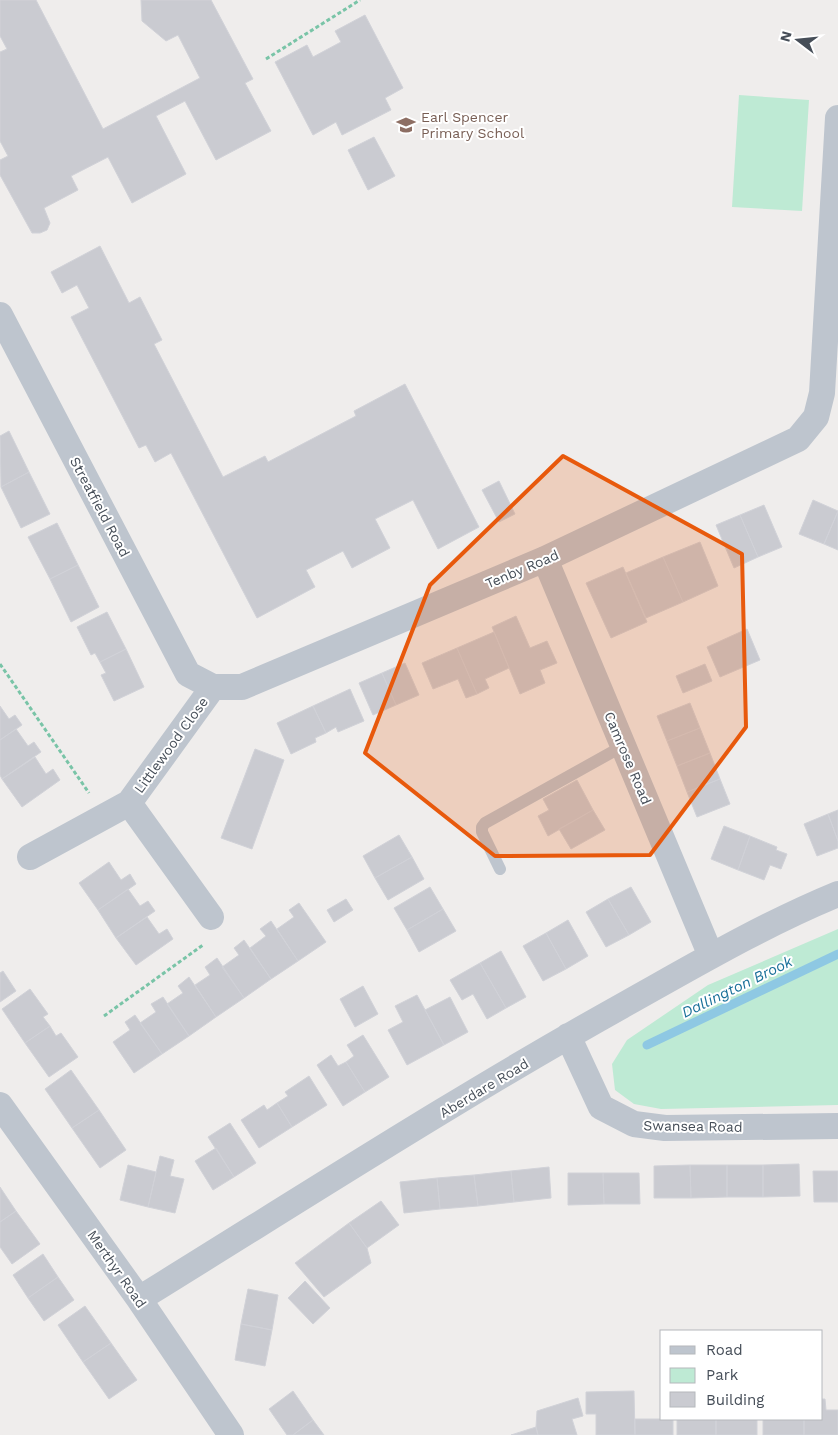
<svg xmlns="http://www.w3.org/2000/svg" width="838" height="1435" viewBox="0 0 838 1435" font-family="'Work Sans',sans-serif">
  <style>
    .green { fill: #beead4 }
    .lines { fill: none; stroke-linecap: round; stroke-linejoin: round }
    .stream { stroke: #8ec8e3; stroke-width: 9 }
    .building { fill: #cacbd1; stroke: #d1d2d8 }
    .path { stroke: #79c4a7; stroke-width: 3; stroke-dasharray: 4 2.5; stroke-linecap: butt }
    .lane { stroke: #bec5ce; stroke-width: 12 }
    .street { stroke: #bec5ce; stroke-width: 26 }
    .marked { fill: #e8590c; fill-opacity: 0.2; stroke: #e8590c; stroke-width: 4; stroke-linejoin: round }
    .labels { text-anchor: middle; stroke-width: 4; stroke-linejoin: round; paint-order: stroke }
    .education-label { font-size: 14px; fill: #785e54; stroke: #fff; text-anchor: start }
    .street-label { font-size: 14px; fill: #464e58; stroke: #fff }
    .water-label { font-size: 15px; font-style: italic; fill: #197099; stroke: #fff }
  </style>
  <rect width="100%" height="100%" fill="#efedec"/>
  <path class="green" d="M739,95L809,100L802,211L732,207Z
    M838,929V1105L661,1109L634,1104L615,1090L612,1064L627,1040L708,985Z"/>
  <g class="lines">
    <path class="stream" d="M647,1045L838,954"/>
  </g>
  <path class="building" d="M0,0H36L103,129L200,78L178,35L166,41L142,21L141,0H211L253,79L245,83L271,131L216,160L185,101L156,116L186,174L132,203L108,157L71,176L78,190L44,208L50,223L47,230L40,233H32L0,175V160L8,156L0,141V52L7,49L0,36Z
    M365,15L403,88L385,98L391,110L342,135L336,122L313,135L275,62L307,45L313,57L341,42L335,31Z
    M374,137L395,176L368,190L348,150Z
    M100,246L129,303L140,297L162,340L154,344L223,477L265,456L268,462L356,416L354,411L405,384L479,527L438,549L413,500L375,519L390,548L352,568L343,551L306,570L315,587L257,618L171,453L155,462L146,445L139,448L71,317L89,308L77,285L62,293L51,272Z
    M9,431L29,472L1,487L0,436Z
    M29,472L50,514L21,528L1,487Z
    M499,481L515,514L499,522L482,490Z
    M813,500L838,511L824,544L799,534Z
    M764,505L782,547L758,557L740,515Z
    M838,511V550L824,544Z
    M740,515L758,557L734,568L716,525Z
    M57,523L78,565L50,579L28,537Z
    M700,542L718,586L683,602L663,557Z
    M663,557L683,602L646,618L626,573Z
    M78,565L99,607L71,622L50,579Z
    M623,567L647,622L611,638L586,583Z
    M107,612L126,649L100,662L95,653L91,655L77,627Z
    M516,616L530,648L547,641L557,663L540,670L545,683L520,694L492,627Z
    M747,629L760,660L720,677L707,647Z
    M494,632L509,668L485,679L489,688L477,694L457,648Z
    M457,648L477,694L466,698L458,679L433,689L422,663Z
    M126,649L144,687L114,701L101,675L106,673L100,662Z
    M405,663L419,695L396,705L382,673Z
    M705,664L712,681L683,693L676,676Z
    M382,673L396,705L373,715L359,683Z
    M350,689L364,721L338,732L336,727L326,733L313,706Z
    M690,703L700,728L667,741L657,716Z
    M0,706L9,719L15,715L22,725L0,740Z
    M313,706L326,733L315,738L316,742L291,754L277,723Z
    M700,728L710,753L677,766L667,741Z
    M16,729L28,746L34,742L41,752L2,779L0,775V740Z
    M255,749L284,760L252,849L221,838Z
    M710,753L720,779L687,792L677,766Z
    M35,757L46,774L53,769L60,780L22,807L2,779Z
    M720,779L730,804L697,817L687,792Z
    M577,780L593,810L548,836L538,816L549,810L543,799Z
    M593,810L605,830L571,849L559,829Z
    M838,810V841L828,814Z
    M828,814L838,841V848L817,856L804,824Z
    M724,826L750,836L738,870L711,859Z
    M399,835L412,857L375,878L363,856Z
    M750,836L777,847L776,850L787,854L781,869L770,865L764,880L738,870Z
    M412,857L424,879L388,900L375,878Z
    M109,862L121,880L130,874L136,884L98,910L79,883Z
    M430,887L443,909L407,930L394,908Z
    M631,887L651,922L629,935L608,899Z
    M128,889L140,906L148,901L155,911L116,938L98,910Z
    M346,899L353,910L334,922L327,910Z
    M608,899L629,935L606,947L586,912Z
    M299,903L326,942L298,961L277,929L294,917L289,910Z
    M443,909L456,931L419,952L407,930Z
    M147,917L159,934L167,929L173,939L136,965L116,938Z
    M568,920L588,956L566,969L546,933Z
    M271,921L298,961L271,979L250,948L266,936L260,929Z
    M546,933L566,969L543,981L523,946Z
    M244,940L271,979L244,998L222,967L239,955L234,948Z
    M501,951L526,997L506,1008L480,963Z
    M217,958L244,998L216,1017L195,985L210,975L205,967Z
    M480,963L506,1008L487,1019L473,994L462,1000L450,980Z
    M3,971L16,991L0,1002V973Z
    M189,977L216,1017L189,1036L167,1004L183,993L178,986Z
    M363,986L378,1014L355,1027L340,999Z
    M30,989L48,1014L43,1017L50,1026L25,1043L2,1009Z
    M417,995L444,1045L407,1065L388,1030L403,1022L395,1006Z
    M163,997L189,1036L162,1054L140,1023L156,1012L151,1004Z
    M450,997L468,1032L444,1045L425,1010Z
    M135,1015L162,1054L134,1073L113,1042L130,1030L125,1022Z
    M50,1026L56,1036L61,1033L78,1057L49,1077L25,1043Z
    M363,1035L389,1077L365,1092L346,1062L354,1056L347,1045Z
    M331,1055L338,1066L346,1062L365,1092L343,1106L317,1065Z
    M71,1070L99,1110L72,1128L45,1089Z
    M309,1076L327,1105L292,1127L277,1103L288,1096L285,1092Z
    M277,1103L292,1127L259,1148L241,1120L264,1105L267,1110Z
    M99,1110L126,1150L100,1168L72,1128Z
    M230,1123L256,1163L234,1177L208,1137Z
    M216,1148L234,1177L213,1190L195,1161Z
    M160,1156L174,1160L170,1176L184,1179L175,1213L148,1207Z
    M799,1164L800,1196L763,1197V1165Z
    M128,1165L156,1172L148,1207L120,1200Z
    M690,1165L691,1198H654V1166Z
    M690,1165H727V1197L691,1198Z
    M727,1165H763V1197H727Z
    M549,1167L551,1198L514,1202L511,1171Z
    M511,1171L514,1202L478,1206L474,1175Z
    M813,1171H838V1202H814Z
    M568,1173H603L604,1204L568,1205Z
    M603,1173H639L640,1204H604Z
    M474,1175L478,1206L440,1209L437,1178Z
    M437,1178L440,1209L404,1213L400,1182Z
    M0,1187L16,1211L0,1222Z
    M381,1201L399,1225L367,1248L349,1223Z
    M16,1211L40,1244L12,1264L0,1247V1222Z
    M349,1223L367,1248L371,1263L324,1297L295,1263Z
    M43,1254L58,1277L28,1298L13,1275Z
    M58,1277L74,1300L44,1321L28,1298Z
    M305,1281L330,1308L313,1324L288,1298Z
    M248,1289L278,1295L272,1330L241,1324Z
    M85,1306L111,1343L83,1362L58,1325Z
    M241,1324L272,1330L265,1366L235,1360Z
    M111,1343L137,1380L109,1399L83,1362Z
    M293,1391L313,1420L293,1435H287L269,1409Z
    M634,1391L635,1435H596V1414H586V1392Z
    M578,1398L583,1416L572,1419L577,1435H538L536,1427L537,1411Z
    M822,1399H825L826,1410H838V1435H804V1419H822Z
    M635,1419H673V1435H635Z
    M677,1419H716V1435H677Z
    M716,1419H757V1435H716Z
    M763,1419H804V1435H763Z
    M313,1420L324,1435H293Z
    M536,1427L538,1435H511Z"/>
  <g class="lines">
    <path class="path" d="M266,59L360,0
      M0,664L89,793
      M104,1016L203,945"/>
    <path class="lane" d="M500,869L482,832V827L485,823L623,746"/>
    <path class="street" d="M0,315L188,674L213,687H242L545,559L798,439L816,417L822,393L838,118
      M545,559L711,956
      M129,803L211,917
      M30,857L129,803L213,687
      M568,1036L601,1107L634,1124L665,1128L838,1126
      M0,1105L139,1299L231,1435
      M139,1299C301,1199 462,1095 629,1002C697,964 765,924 838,894"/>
  </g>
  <path class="marked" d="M563,456L742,554L746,727L650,855L495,856L365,753L430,585Z"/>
  <defs>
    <g id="school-bare" transform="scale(1.5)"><path d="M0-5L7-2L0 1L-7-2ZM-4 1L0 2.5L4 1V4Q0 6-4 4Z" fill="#8d6e63" stroke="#fff" stroke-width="2.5" paint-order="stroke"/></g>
  </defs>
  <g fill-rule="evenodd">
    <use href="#school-bare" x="406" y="125"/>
  </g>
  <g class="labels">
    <g class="education-label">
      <text x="421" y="122">Earl Spencer<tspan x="421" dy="16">Primary School</tspan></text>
    </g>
    <g class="street-label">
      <text transform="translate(100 507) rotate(62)" y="5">Streatfield Road</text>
      <text transform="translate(522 569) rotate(-23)" y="5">Tenby Road</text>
      <text transform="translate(171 745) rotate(-54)" y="5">Littlewood Close</text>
      <text transform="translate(628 758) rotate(67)" y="5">Camrose Road</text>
      <text transform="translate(484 1088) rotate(-31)" y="5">Aberdare Road</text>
      <text transform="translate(693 1126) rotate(1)" y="5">Swansea Road</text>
      <text transform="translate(117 1269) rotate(55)" y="5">Merthyr Road</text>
    </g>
    <g class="water-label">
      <text transform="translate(737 987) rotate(-26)" y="5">Dallington Brook</text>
    </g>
  </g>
  <rect x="660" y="1330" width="162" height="90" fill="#ffffff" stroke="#b5b8bc"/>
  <rect x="670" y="1346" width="25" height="8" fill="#bec5ce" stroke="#b5b8bc"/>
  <text x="706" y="1355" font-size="15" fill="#464e58">Road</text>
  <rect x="670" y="1368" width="25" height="15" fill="#beead4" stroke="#b5b8bc"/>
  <text x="706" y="1380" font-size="15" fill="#464e58">Park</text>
  <rect x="670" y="1392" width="25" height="15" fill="#cacbd1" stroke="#b5b8bc"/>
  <text x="706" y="1405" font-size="15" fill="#464e58">Building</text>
  <g transform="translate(798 40) rotate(286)" stroke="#ffffff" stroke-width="4" paint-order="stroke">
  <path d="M0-4L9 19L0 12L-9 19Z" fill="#464e58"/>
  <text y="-8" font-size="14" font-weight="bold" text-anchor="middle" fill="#464e58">N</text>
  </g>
</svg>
